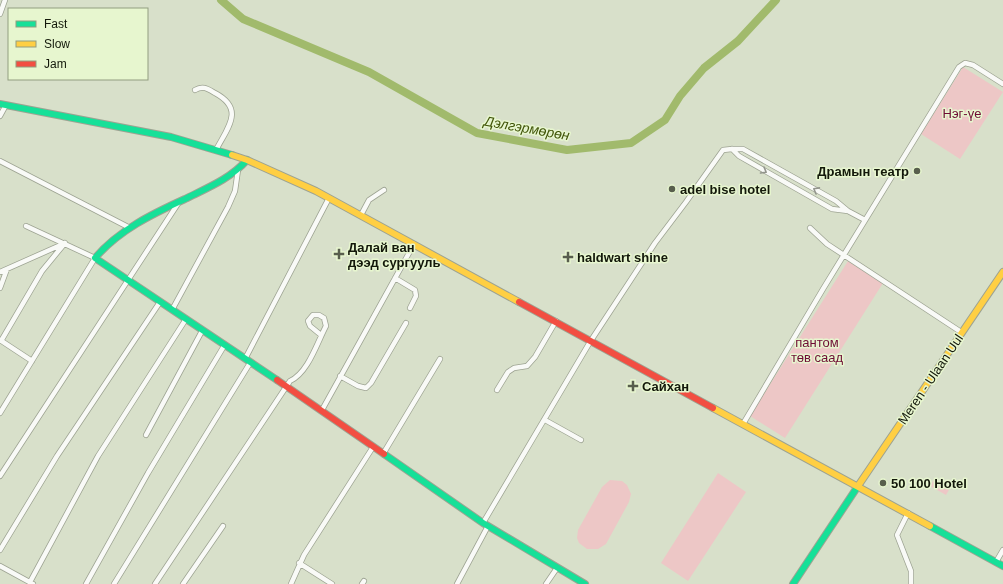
<svg xmlns="http://www.w3.org/2000/svg" width="1003" height="584" viewBox="0 0 1003 584" font-family="Helvetica,sans-serif">
  <style>
    .green { fill: #edc7c6 }
    .lines { fill: none; stroke-linecap: round; stroke-linejoin: round }
    .river { stroke: #a1ba6c; stroke-width: 8 }
    .street-casing { stroke: #9da392; stroke-width: 6 }
    .fast-casing { stroke: #9da392; stroke-width: 8 }
    .slow-casing { stroke: #9da392; stroke-width: 8 }
    .jam-casing { stroke: #9da392; stroke-width: 8 }
    .street { stroke: #f9faf7; stroke-width: 4.5 }
    .fast { stroke: #16e098; stroke-width: 6 }
    .slow { stroke: #ffcf43; stroke-width: 6 }
    .jam { stroke: #f24e42; stroke-width: 6 }
    .oneway { stroke: #92948c }
    .poi-dot { fill: #585e4d; stroke: #e7f6cf; stroke-width: 1.5 }
    .labels { text-anchor: middle; stroke-width: 3; stroke-linejoin: round; paint-order: stroke }
    .park-label { font-size: 13px; fill: #6e0b33; stroke: #e7f6cf }
    .poi-label { font-size: 13px; font-weight: bold; fill: #13180a; stroke: #e7f6cf; text-anchor: start }
    .street-label { font-size: 13px; fill: #13180a; stroke: #e7f6cf }
    .water-label { font-size: 14px; font-style: italic; fill: #415509; stroke: #e7f6cf }
  </style>
  <rect width="100%" height="100%" fill="#d8e0ca"/>
  <path class="green" d="M963,67L1003,92L960,159L921,134Z
    M848,261L883,283L785,438L750,416Z
    M718,473L746,492L688,581L661,563Z
    M935,478L950,488L946,495L930,486Z
    M610,480L622,481L627,485L631,494L629,502L606,544L598,549H587L579,543L577,538L578,530L602,487Z"/>
  <g class="lines">
    <path class="river" d="M221,0L243,19L369,72L477,133L567,150L631,143L665,120L680,96L704,68L738,41L776,0"/>
    <g class="street-casing">
      <path id="street" d="M0,14L5,0
        M195,90C203,85 208,89 215,93C245,109 228,127 216,150
        M0,116L6,105
        M732,149L739,156L832,209L848,211
        M0,161L130,228
        M361,215L369,200L384,190
        M810,228L827,244L961,332
        M0,272L63,244
        M395,278L415,290L416,296L410,308
        M0,288L7,269
        M172,310L228,207L235,191L238,170
        M0,340L32,361
        M1,341L42,271L65,243
        M245,359L329,198
        M340,376L358,386L366,388L371,383L406,323
        M497,390L508,372L514,368L527,366L535,357L556,321
        M322,410L414,244
        M0,413L95,258L26,226
        M545,420L581,440
        M743,424L823,289L959,67L965,63L973,65L1003,84
        M146,435L202,331
        M383,454L440,359
        M0,476L179,202
        M908,513L897,535L911,571V584
        M483,523L590,342L655,243L686,202L723,150L732,149H743L836,201L848,211L865,220
        M0,550L57,456L160,302
        M996,562L1003,550
        M299,563L332,584
        M0,566L33,584
        M30,582L98,456L186,319
        M86,584L148,473L224,346
        M114,584L250,363
        M155,584L290,381C308,373 317,343 326,326L324,318L319,315H313L308,321L310,326L321,335
        M183,584L223,526
        M291,584L304,555L373,447
        M362,584L364,581
        M457,584L488,526
        M546,584L557,568"/>
    </g>
    <g class="fast-casing">
      <path id="fast" d="M0,104L171,137L232,155
        M247,160C230,179 207,188 185,199C152,214 119,230 95,258L277,380
        M384,454L483,523L585,584
        M930,526L1003,566
        M793,584L858,486"/>
    </g>
    <g class="slow-casing">
      <path id="slow" d="M232,155L247,160L316,191L519,302
        M713,408L930,526
        M858,486L1003,272"/>
    </g>
    <g class="jam-casing">
      <path id="jam" d="M519,302L713,408
        M277,380L384,454"/>
    </g>
    <use href="#street" class="street"/>
    <use href="#fast" class="fast"/>
    <use href="#slow" class="slow"/>
    <use href="#jam" class="jam"/>
  </g>
  <defs><path id="oneway-chevron" d="M-2-3.5L2.5 0L-2 3.5" fill="none" stroke-width="1.6" stroke-linecap="round" stroke-linejoin="round"/></defs>
  <g class="oneway">
    <use href="#oneway-chevron" transform="translate(764 171) rotate(30)"/>
    <use href="#oneway-chevron" transform="translate(816 190) rotate(-151)"/>
  </g>
  <g class="poi-dot">
    <circle cx="917" cy="171" r="4"/>
    <circle cx="672" cy="189" r="4"/>
    <path d="M337 248h4v4h4v4h-4v4h-4v-4h-4v-4h4z"/>
    <path d="M566 251h4v4h4v4h-4v4h-4v-4h-4v-4h4z"/>
    <path d="M631 380h4v4h4v4h-4v4h-4v-4h-4v-4h4z"/>
    <circle cx="883" cy="483" r="4"/>
  </g>
  <g class="labels">
    <g class="park-label">
      <text x="962" y="118">Нэг-үе</text>
      <text x="817" y="347">пантом<tspan x="817" dy="15">төв саад</tspan></text>
    </g>
    <g class="poi-label">
      <text x="909" y="176" text-anchor="end">Драмын театр</text>
      <text x="680" y="194">adel bise hotel</text>
      <text x="348" y="252">Далай ван<tspan x="348" dy="15">дээд сургууль</tspan></text>
      <text x="577" y="262">haldwart shine</text>
      <text x="642" y="391">Сайхан</text>
      <text x="891" y="488">50 100 Hotel</text>
    </g>
    <g class="street-label">
      <text transform="translate(930 379) rotate(-56)" y="5">Meren - Ulaan Uul</text>
    </g>
    <g class="water-label">
      <text transform="translate(527 128) rotate(10)" y="5">Дэлгэрмөрөн</text>
    </g>
  </g>
  <rect x="8" y="8" width="140" height="72" fill="#e7f6cf" stroke="#929d80"/>
  <rect x="16" y="21" width="20" height="6" fill="#16e098" stroke="#929d80"/>
  <text x="44" y="28" font-size="12" fill="#13180a">Fast</text>
  <rect x="16" y="41" width="20" height="6" fill="#ffcf43" stroke="#929d80"/>
  <text x="44" y="48" font-size="12" fill="#13180a">Slow</text>
  <rect x="16" y="61" width="20" height="6" fill="#f24e42" stroke="#929d80"/>
  <text x="44" y="68" font-size="12" fill="#13180a">Jam</text>
</svg>
